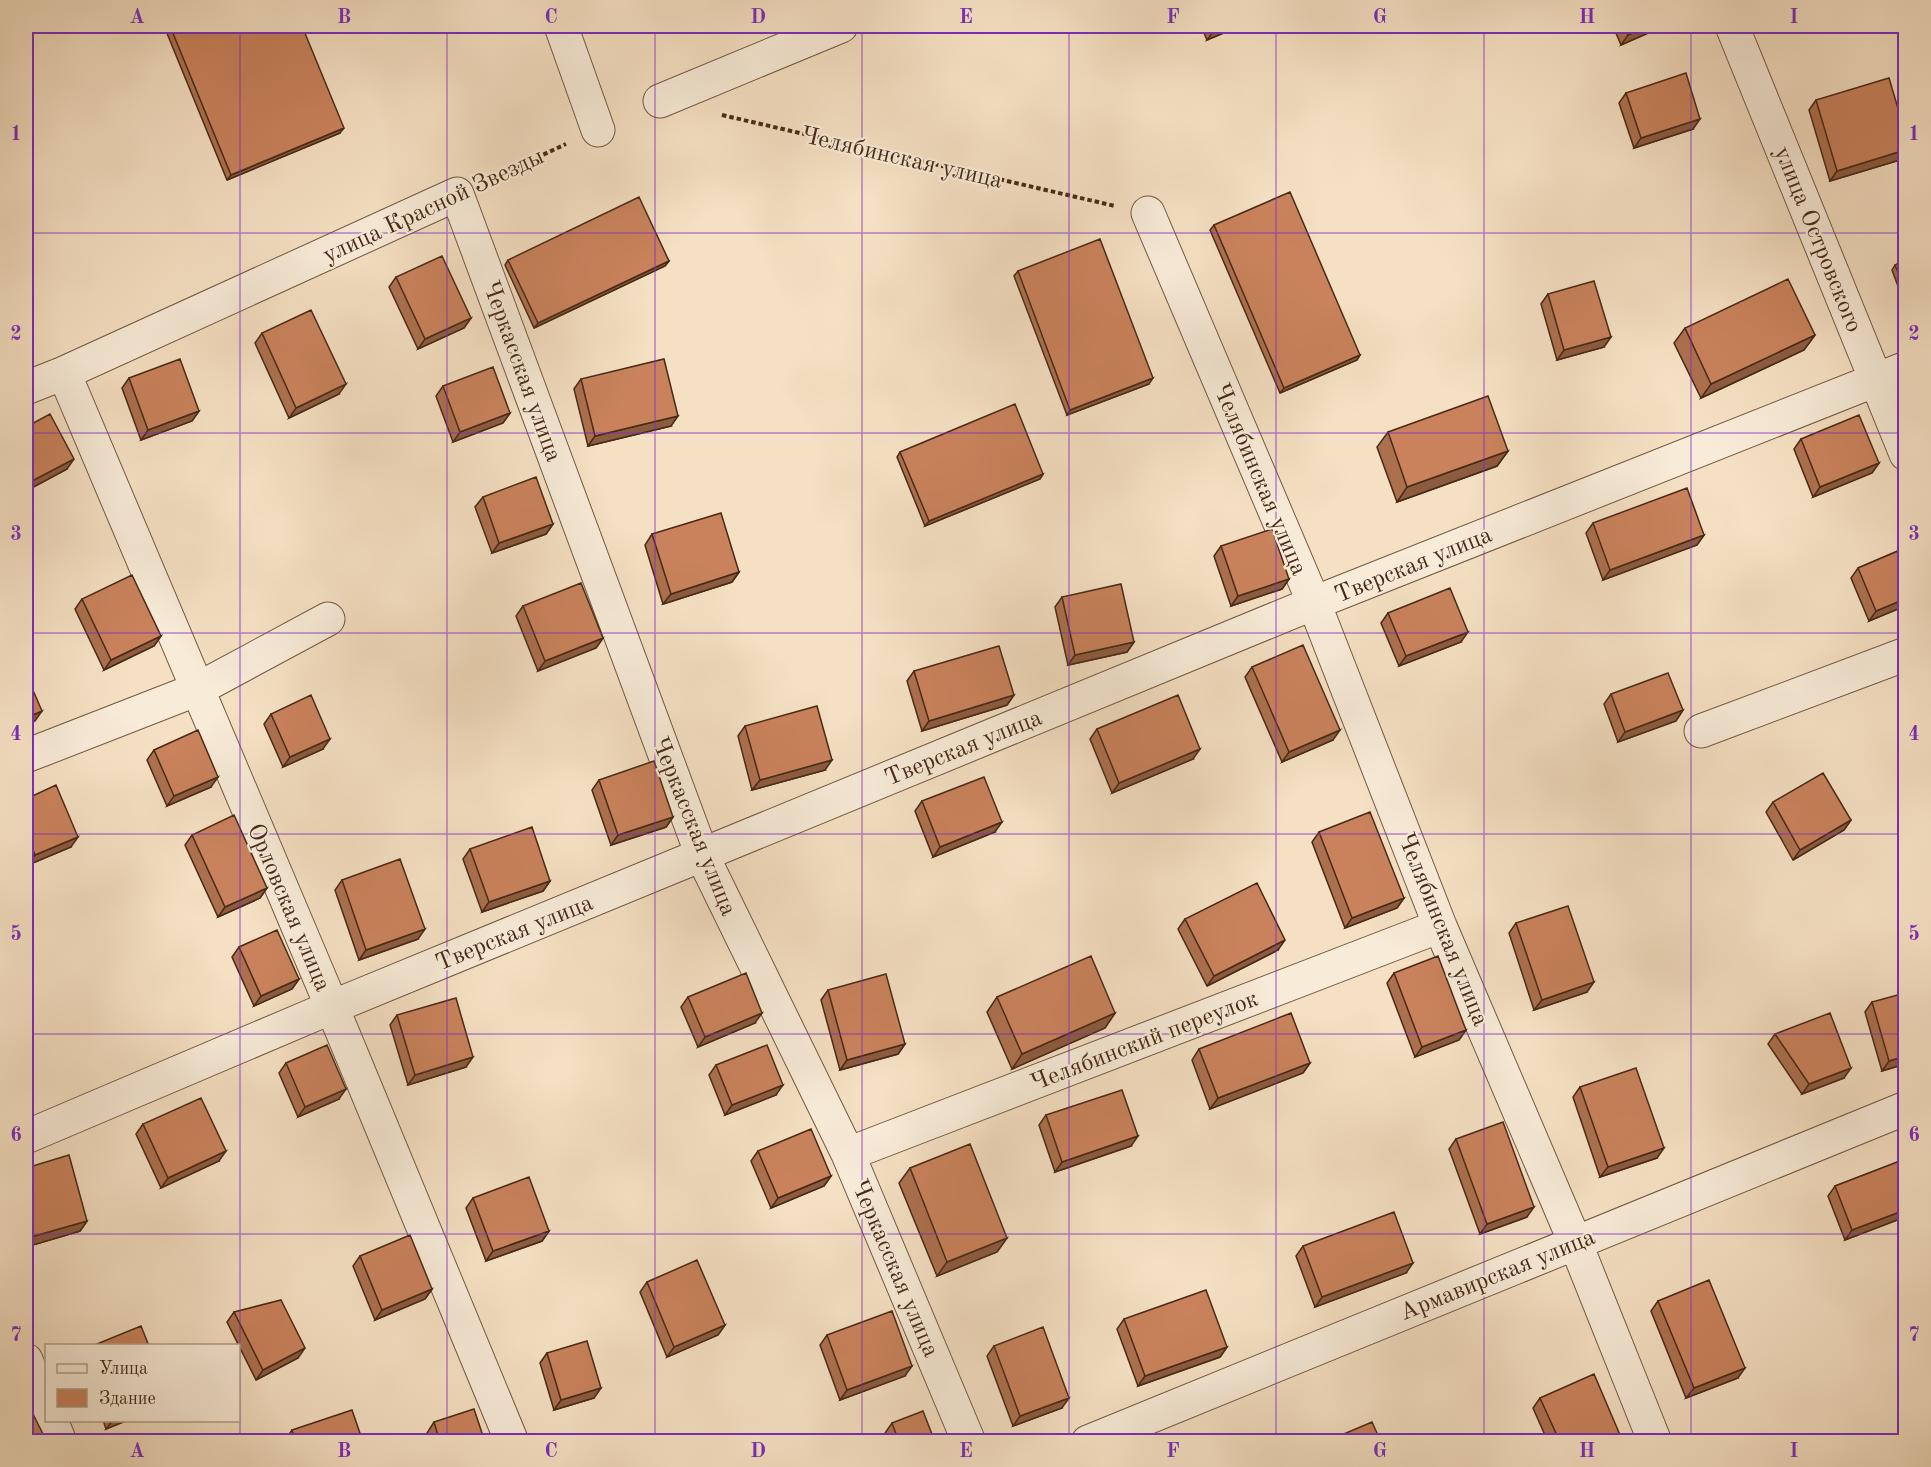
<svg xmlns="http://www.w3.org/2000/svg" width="1931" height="1467" viewBox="0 0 1931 1467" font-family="'Old Standard TT',serif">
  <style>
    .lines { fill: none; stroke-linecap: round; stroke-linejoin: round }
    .minor-casing { stroke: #725842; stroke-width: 35 }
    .path { stroke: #472a17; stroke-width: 4; stroke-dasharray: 4.5 3; stroke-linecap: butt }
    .minor { stroke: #f8ebd8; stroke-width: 33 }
    .wall { fill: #ad704f; stroke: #472a17; stroke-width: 1.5 }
    .shaded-wall { fill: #8d5b40; stroke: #472a17; stroke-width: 1.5 }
    .building { fill: #c9825c; stroke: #472a17; stroke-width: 1.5 }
    .grid { fill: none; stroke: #7b2cbf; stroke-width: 1.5; stroke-opacity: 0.55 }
    .labels { text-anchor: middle; stroke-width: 4.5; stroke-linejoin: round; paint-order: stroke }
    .street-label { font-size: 24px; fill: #472a17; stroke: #f8ebd8 }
    .neatline { fill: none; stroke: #7b2cbf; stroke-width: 2 }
    .grid-label { font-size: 20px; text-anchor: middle; font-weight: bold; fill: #7b2cbf }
  </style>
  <rect width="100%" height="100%" fill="#f5e0c3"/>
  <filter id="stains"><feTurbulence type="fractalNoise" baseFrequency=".00333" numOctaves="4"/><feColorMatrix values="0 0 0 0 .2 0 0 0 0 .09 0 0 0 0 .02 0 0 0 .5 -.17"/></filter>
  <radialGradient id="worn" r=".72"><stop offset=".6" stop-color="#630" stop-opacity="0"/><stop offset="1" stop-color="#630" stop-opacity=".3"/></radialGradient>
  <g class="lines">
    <g class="minor-casing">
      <path id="minor" d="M561,26L598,130
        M1732,26L1906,454
        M660,101L841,26
        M1148,213L1314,603L1440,926L1575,1242L1655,1442
        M64,373L332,1007L512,1442
        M26,388L64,373L457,194L702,855L848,1154L969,1442
        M1701,731L1906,654
        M26,756L198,689L328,619
        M26,1137L332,1007L1314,603L1906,368
        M848,1154L1440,926
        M26,1360L46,1410
        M51,1420L60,1442
        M1088,1442L1906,1108"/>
    </g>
    <path class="path" d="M722,115L1115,206
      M489,180L566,144"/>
    <use href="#minor" class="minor"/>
  </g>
  <path class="wall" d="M164,26H302L340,133L227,180Z
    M651,26H675L653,32Z
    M1201,26H1240L1207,40Z
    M1613,26H1664L1621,45Z
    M1626,93L1693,129L1634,148L1619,103Z
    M1816,100L1903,159L1830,181L1809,110Z
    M1214,225L1360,355L1357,360L1280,393L1210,230Z
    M508,260L669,261L665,266L534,328L505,265Z
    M1905,261V305L1892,270L1895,265Z
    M1018,271L1149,384L1067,415L1014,276Z
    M396,277L471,318L464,328L418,349L389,287Z
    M1548,294L1604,347L1557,360L1541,304Z
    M1685,328L1815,335L1804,350L1701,398L1674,343Z
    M262,333L339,394L289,418L255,343Z
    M129,378L199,411L192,421L141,440L122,388Z
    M581,379L671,426L588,446L574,389Z
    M443,386L510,413L503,423L453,442L436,396Z
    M26,427L67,469L26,491Z
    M1388,432L1508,451L1497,466L1397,502L1377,447Z
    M1801,439L1879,463L1872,473L1813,497L1794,449Z
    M900,452L1043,474L1040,479L925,526L897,457Z
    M483,497L553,524L546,534L492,553L475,507Z
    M1593,523L1704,535L1697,545L1603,580L1586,533Z
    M652,534L739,572L732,582L663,604L645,545Z
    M1221,546L1289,579L1282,589L1231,606L1214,556Z
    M1905,548V606L1869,621L1851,578L1858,568Z
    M1062,597L1134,642L1127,652L1068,665L1055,607Z
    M82,599L161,636L154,646L104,670L75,609Z
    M523,606L603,638L596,648L538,671L516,616Z
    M1388,613L1461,642L1399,666L1381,623Z
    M1252,667L1333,740L1282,762L1245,677Z
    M914,671L1014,695L1007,705L922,731L907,681Z
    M1611,694L1683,710L1676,721L1618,742L1604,704Z
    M271,714L323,749L283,767L264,724Z
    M745,726L825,770L752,790L738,736Z
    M1097,729L1193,759L1112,793L1090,739Z
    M154,750L211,787L167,806L147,760Z
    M599,780L673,817L666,827L611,845L592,790Z
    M26,799L71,847L28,865L26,858Z
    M922,801L995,832L933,857L915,811Z
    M1773,802L1851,820L1844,830L1793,860L1766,812Z
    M1319,832L1404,898L1397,908L1345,928L1312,842Z
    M192,835L267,888L260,898L218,917L185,845Z
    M470,849L550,881L543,891L482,912L463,859Z
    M342,880L418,939L359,960L335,890Z
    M1185,919L1278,950L1207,986L1178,929Z
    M1516,923L1587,992L1534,1010L1509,933Z
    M239,947L299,979L292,989L254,1006L232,957Z
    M1394,973L1466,1030L1459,1040L1415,1057L1387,983Z
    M828,990L905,1044L898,1054L840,1070L821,1000Z
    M688,997L755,1023L698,1047L681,1007Z
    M997,997L1115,1013L1105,1028L1012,1069L987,1012Z
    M1872,1002L1905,1064L1882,1071L1865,1012Z
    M397,1015L466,1067L408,1085L390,1025Z
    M1775,1034L1844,1078L1802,1094L1768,1044Z
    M1199,1049L1310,1063L1303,1073L1210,1109L1192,1060Z
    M286,1063L339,1099L298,1117L279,1073Z
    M716,1065L776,1095L725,1115L709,1075Z
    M1580,1087L1657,1158L1600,1177L1573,1097Z
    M1046,1115L1131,1146L1055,1172L1039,1125Z
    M143,1124L219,1161L161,1188L136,1134Z
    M1456,1139L1527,1217L1480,1234L1449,1149Z
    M758,1151L831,1176L824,1186L771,1208L751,1161Z
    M1905,1159V1217L1845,1240L1828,1196L1835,1186Z
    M26,1168L87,1221L80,1231L26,1247Z
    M910,1168L1007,1238L997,1252L937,1276L899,1183Z
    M473,1198L549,1231L542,1241L486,1261L466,1208Z
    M1303,1246L1406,1273L1315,1307L1296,1256Z
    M360,1256L432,1289L425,1299L375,1320L353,1266Z
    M647,1282L725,1325L718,1335L667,1357L640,1292Z
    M1658,1301L1738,1378L1686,1398L1651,1311Z
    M234,1312L298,1358L256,1380L227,1322Z
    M1124,1319L1227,1347L1220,1357L1138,1386L1117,1329Z
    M827,1335L905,1376L840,1400L820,1345Z
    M994,1346L1062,1408L1013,1426L987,1356Z
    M547,1353L594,1398L554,1410L540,1363Z
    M1540,1398L1623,1442H1548L1533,1408Z
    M103,1420H128L106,1429Z
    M434,1422L485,1442H430L427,1433Z
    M892,1423L935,1442H888L885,1433Z
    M292,1430L363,1442H286L285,1440Z"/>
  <path class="shaded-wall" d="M663,26H675L653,32L656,27Z
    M1224,26H1240L1207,40L1214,30Z
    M1649,26H1664L1621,45L1628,35Z
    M1700,119L1693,129L1634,148L1641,138Z
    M344,128L340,133L227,180L231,175Z
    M1905,150V156L1903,159L1830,181L1837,171Z
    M669,261L665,266L534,328L538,323Z
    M471,318L464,328L418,349L425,339Z
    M1815,335L1804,350L1701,398L1711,384Z
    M1611,337L1604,347L1557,360L1564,350Z
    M1360,355L1357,360L1280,393L1284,388Z
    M1153,378L1149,384L1067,415L1070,410Z
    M346,384L339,394L289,418L296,408Z
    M199,411L192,421L141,440L148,430Z
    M510,413L503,423L453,442L460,432Z
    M678,416L671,426L588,446L595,436Z
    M1508,451L1497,466L1397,502L1407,487Z
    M74,459L67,469L26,491L32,481Z
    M1879,463L1872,473L1813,497L1820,487Z
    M1043,474L1040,479L925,526L929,521Z
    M553,524L546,534L492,553L499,543Z
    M1704,535L1697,545L1603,580L1610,570Z
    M739,572L732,582L663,604L671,594Z
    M1289,579L1282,589L1231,606L1238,596Z
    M1905,599V606L1869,621L1876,611Z
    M1468,632L1461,642L1399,666L1406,656Z
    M161,636L154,646L104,670L111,660Z
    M603,638L596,648L538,671L545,661Z
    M1134,642L1127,652L1068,665L1075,655Z
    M1014,695L1007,705L922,731L929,721Z
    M1683,710L1676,721L1618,742L1625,732Z
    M42,711L35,721L26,725V718Z
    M1340,730L1333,740L1282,762L1289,752Z
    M330,739L323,749L283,767L290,757Z
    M1200,749L1193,759L1112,793L1119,783Z
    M832,760L825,770L752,790L760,780Z
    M218,777L211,787L167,806L174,796Z
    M673,817L666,827L611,845L618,835Z
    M1851,820L1844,830L1793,860L1800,850Z
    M1002,822L995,832L933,857L940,847Z
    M78,837L71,847L28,865L35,855Z
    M550,881L543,891L482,912L489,902Z
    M267,888L260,898L218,917L225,907Z
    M1404,898L1397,908L1345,928L1352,918Z
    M425,929L418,939L359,960L366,950Z
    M1285,940L1278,950L1207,986L1214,976Z
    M299,979L292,989L254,1006L261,996Z
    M1594,982L1587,992L1534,1010L1542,1000Z
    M762,1013L755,1023L698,1047L705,1037Z
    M1115,1013L1105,1028L1012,1069L1022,1054Z
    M1466,1030L1459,1040L1415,1057L1422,1047Z
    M905,1044L898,1054L840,1070L847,1060Z
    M1905,1056V1064L1882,1071L1889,1061Z
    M473,1057L466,1067L408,1085L415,1075Z
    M1310,1063L1303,1073L1210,1109L1218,1098Z
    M1851,1068L1844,1078L1802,1094L1809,1084Z
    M783,1085L776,1095L725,1115L732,1105Z
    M346,1089L339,1099L298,1117L305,1107Z
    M1138,1136L1131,1146L1055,1172L1062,1162Z
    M1664,1148L1657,1158L1600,1177L1608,1167Z
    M226,1151L219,1161L161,1188L168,1178Z
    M831,1176L824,1186L771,1208L778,1198Z
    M1534,1207L1527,1217L1480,1234L1487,1224Z
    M1905,1210V1217L1845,1240L1852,1230Z
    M87,1221L80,1231L26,1247V1245L31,1237Z
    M549,1231L542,1241L486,1261L493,1251Z
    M1007,1238L997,1252L937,1276L947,1262Z
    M1413,1263L1406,1273L1315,1307L1322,1297Z
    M432,1289L425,1299L375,1320L382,1310Z
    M725,1325L718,1335L667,1357L674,1347Z
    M1227,1347L1220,1357L1138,1386L1145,1376Z
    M305,1348L298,1358L256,1380L263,1370Z
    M912,1366L905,1376L840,1400L847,1390Z
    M1745,1368L1738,1378L1686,1398L1694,1388Z
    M601,1388L594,1398L554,1410L561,1400Z
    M1069,1398L1062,1408L1013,1426L1020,1416Z
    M113,1420H128L106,1429Z"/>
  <path class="building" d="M170,26H302L344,128L231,175Z
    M1212,26H1224L1214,30Z
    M1624,26H1649L1628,35Z
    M1686,73L1700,119L1641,138L1626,93Z
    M1889,78L1905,132V150L1837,171L1816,100Z
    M1290,192L1360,355L1284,388L1214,225Z
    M639,197L669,261L538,323L508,260Z
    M1100,239L1153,378L1070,410L1018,271Z
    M442,256L471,318L425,339L396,277Z
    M1905,261V291L1895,265Z
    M1788,279L1815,335L1711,384L1685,328Z
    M1594,281L1611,337L1564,350L1548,294Z
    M311,310L346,384L296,408L262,333Z
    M180,359L199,411L148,430L129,378Z
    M664,359L678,416L595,436L581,379Z
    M493,367L510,413L460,432L443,386Z
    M1488,396L1508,451L1407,487L1388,432Z
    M1015,404L1043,474L929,521L900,452Z
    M50,414L74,459L32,481L26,469V427Z
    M1859,415L1879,463L1820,487L1801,439Z
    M536,477L553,524L499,543L483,497Z
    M1687,488L1704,535L1610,570L1593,523Z
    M721,513L739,572L671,594L652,534Z
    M1272,529L1289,579L1238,596L1221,546Z
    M1905,548V599L1876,611L1858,568Z
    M132,575L161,636L111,660L82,599Z
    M581,583L603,638L545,661L523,606Z
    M1121,584L1134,642L1075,655L1062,597Z
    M1450,588L1468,632L1406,656L1388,613Z
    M1303,645L1340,730L1289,752L1252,667Z
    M999,646L1014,695L929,721L914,671Z
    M1668,673L1683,710L1625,732L1611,694Z
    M26,674L42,711L26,718Z
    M311,695L330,739L290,757L271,714Z
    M1178,695L1200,749L1119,783L1097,729Z
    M817,706L832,760L760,780L745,726Z
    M198,730L218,777L174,796L154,750Z
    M654,761L673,817L618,835L599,780Z
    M1823,773L1851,820L1800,850L1773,802Z
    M984,777L1002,822L940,847L922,801Z
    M56,785L78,837L35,855L26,832V799Z
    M1370,812L1404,898L1352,918L1319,832Z
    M234,815L267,888L225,907L192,835Z
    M532,827L550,881L489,902L470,849Z
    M400,859L425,929L366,950L342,880Z
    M1257,883L1285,940L1214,976L1185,919Z
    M1568,906L1594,982L1542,1000L1516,923Z
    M277,930L299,979L261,996L239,947Z
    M1091,956L1115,1013L1022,1054L997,997Z
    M1438,956L1466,1030L1422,1047L1394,973Z
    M746,973L762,1013L705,1037L688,997Z
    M886,974L905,1044L847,1060L828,990Z
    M1905,993V1056L1889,1061L1872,1002Z
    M456,998L473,1057L415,1075L397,1015Z
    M1291,1013L1310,1063L1218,1098L1199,1049Z
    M1830,1013L1851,1068L1809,1084L1775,1034Z
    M327,1045L346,1089L305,1107L286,1063Z
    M767,1045L783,1085L732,1105L716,1065Z
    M1636,1068L1664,1148L1608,1167L1580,1087Z
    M26,1081L30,1090L26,1092Z
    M1122,1090L1138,1136L1062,1162L1046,1115Z
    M201,1098L226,1151L168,1178L143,1124Z
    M1503,1122L1534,1207L1487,1224L1456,1139Z
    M811,1129L831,1176L778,1198L758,1151Z
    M970,1144L1007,1238L947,1262L910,1168Z
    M69,1155L87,1221L31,1237L26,1219V1168Z
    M1905,1159V1210L1852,1230L1835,1186Z
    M529,1177L549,1231L493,1251L473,1198Z
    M1394,1212L1413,1263L1322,1297L1303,1246Z
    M410,1235L432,1289L382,1310L360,1256Z
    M697,1260L725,1325L674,1347L647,1282Z
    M1709,1280L1745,1368L1694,1388L1658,1301Z
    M1206,1290L1227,1347L1145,1376L1124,1319Z
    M281,1300L305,1348L263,1370L234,1312Z
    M892,1311L912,1366L847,1390L827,1335Z
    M141,1326L149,1346H92Z
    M1043,1327L1069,1398L1020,1416L994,1346Z
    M587,1341L601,1388L561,1400L547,1353Z
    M1594,1374L1623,1442H1560L1540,1398Z
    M26,1400L47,1442H26Z
    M474,1409L485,1442H440L434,1422Z
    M352,1410L363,1442H296L292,1430Z
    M923,1411L935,1442H899L892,1423Z
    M1372,1422L1381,1442H1325Z"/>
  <path class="grid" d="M240,26V1442M447,26V1442M655,26V1442M862,26V1442M1069,26V1442M1276,26V1442M1484,26V1442M1691,26V1442M26,233H1906M26,433H1906M26,633H1906M26,834H1906M26,1034H1906M26,1234H1906"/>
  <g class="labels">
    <g class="street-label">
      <text transform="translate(902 157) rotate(13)" y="8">Челябинская улица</text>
      <text transform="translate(433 205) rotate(-25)" y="8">улица Красной Звезды</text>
      <text transform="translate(1819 239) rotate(68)" y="8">улица Островского</text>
      <text transform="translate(523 371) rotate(70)" y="8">Черкасская улица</text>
      <text transform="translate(1261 479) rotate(67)" y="8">Челябинская улица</text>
      <text transform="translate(1413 564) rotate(-22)" y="8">Тверская улица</text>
      <text transform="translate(963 747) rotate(-22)" y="8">Тверская улица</text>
      <text transform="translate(695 826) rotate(68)" y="8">Черкасская улица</text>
      <text transform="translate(290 907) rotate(67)" y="8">Орловская улица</text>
      <text transform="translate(1444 929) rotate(68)" y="8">Челябинская улица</text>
      <text transform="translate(514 932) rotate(-22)" y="8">Тверская улица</text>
      <text transform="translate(1144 1040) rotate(-21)" y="8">Челябинский переулок</text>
      <text transform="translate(896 1268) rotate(67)" y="8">Черкасская улица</text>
      <text transform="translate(1497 1274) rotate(-22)" y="8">Армавирская улица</text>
    </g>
  </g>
  <rect width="1931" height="1467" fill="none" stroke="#f5e0c3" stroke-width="66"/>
  <rect x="45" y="1344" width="195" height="78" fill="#f8ebd8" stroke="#b19e8b" stroke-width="1.5"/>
  <rect x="57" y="1364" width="30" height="9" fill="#f8ebd8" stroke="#b19e8b" stroke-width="1.5"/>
  <text x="99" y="1374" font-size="18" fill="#472a17">Улица</text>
  <rect x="57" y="1389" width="30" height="18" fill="#c9825c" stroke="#b19e8b" stroke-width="1.5"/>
  <text x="99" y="1404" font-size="18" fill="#472a17">Здание</text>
  <rect x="33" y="33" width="1865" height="1401" class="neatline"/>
  <g class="grid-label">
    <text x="137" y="23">A</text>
    <text x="344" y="23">B</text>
    <text x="551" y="23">C</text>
    <text x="758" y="23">D</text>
    <text x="966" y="23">E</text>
    <text x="1173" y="23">F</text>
    <text x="1380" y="23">G</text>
    <text x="1587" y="23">H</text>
    <text x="1794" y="23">I</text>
    <text x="16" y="140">1</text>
    <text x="1914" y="140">1</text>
    <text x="16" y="340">2</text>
    <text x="1914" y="340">2</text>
    <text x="16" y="540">3</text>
    <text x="1914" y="540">3</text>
    <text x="16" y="740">4</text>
    <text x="1914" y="740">4</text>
    <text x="16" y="940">5</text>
    <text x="1914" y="940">5</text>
    <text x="16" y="1141">6</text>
    <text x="1914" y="1141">6</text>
    <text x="16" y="1341">7</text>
    <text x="1914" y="1341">7</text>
    <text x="137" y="1457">A</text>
    <text x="344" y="1457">B</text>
    <text x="551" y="1457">C</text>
    <text x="758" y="1457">D</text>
    <text x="966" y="1457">E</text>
    <text x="1173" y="1457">F</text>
    <text x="1380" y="1457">G</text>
    <text x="1587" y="1457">H</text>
    <text x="1794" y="1457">I</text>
  </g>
  <rect width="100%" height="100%" filter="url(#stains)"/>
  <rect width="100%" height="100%" fill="url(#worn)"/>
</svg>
